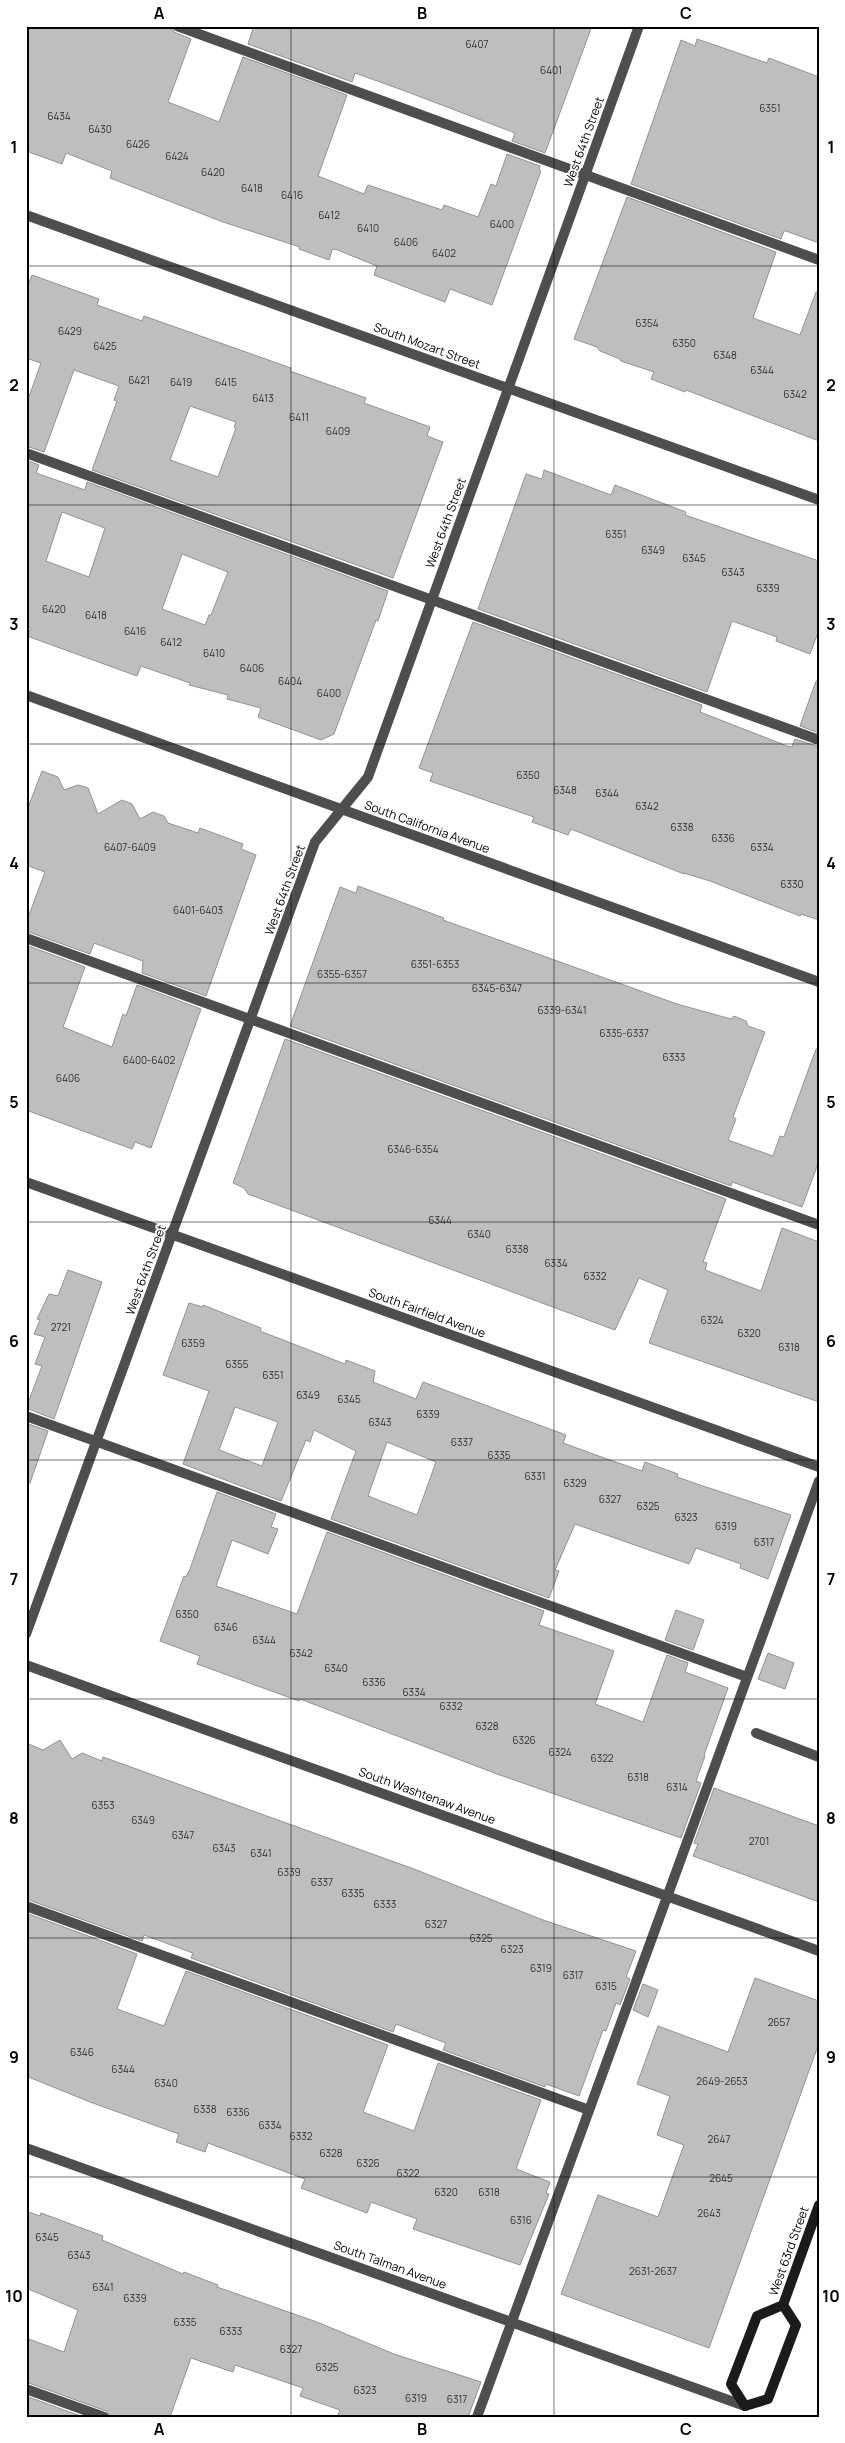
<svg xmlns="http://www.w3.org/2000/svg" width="845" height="2443" viewBox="0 0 845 2443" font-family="Manrope,sans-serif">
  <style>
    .building { fill: #bebebe; stroke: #929292; fill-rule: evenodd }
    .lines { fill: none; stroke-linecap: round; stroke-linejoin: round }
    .service { stroke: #4e4e4e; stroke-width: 10 }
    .minor { stroke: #4e4e4e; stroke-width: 10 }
    .tertiary { stroke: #4e4e4e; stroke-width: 10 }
    .secondary { stroke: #1b1b1b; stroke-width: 10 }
    .grid { fill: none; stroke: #000; stroke-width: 1; stroke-opacity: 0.55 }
    .labels { text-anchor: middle; stroke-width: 4; stroke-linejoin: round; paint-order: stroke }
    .number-label { font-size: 10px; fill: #303030 }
    .street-label { font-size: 12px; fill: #000; stroke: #fff }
    .neatline { fill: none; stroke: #000; stroke-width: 2 }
    .grid-label { font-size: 16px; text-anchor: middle; font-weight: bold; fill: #000 }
  </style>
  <rect width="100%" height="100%" fill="#fff"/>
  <path class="building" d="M26,26H170L174,32L191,39L168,102L219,122L243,57L347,95L318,176L364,194L368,185L442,210L444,205L478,217L491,184L496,186L507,154L540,166L539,170L541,171L492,305L450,289L445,302L374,275L377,266L335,249L332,250L329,260L299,249L300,247L223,222L110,178L112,171L66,153L62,164L26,151Z
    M254,26H592L545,153L512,141L515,133L405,91L355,73L352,82L248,44Z
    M697,39L767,63L769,58L819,77V243L786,231H784L781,239L631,184L681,40L695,46Z
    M627,197L776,252L753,318L800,335L816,292L819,293V441L686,390L685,392L651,379L654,372L621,361L620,359L600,351L597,347L574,339Z
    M32,275L99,299L97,305L142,321L144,316L291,368L290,371L366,398L364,403L430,427L427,436L443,442L393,578L92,470L117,401L114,400L119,386L74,370L44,452L26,446V405L41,363L26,358V290ZM190,406L236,422L234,427L236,428L218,477L170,460Z
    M26,460L39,465L36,473L85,490L87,482L388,591L378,621L376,620L334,734L321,740L258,717L261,708L227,699L228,695L189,685L190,683L141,666L137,676L27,636L31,628L26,626ZM62,512L105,528L89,577L46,561ZM182,554L228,572L211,615H209L205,625L162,609Z
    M544,470L611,495L615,485L686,512L685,515L819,561V630L810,654L776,641L777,637L732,621L707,692L478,609L526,474L542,479Z
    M473,622L702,705L700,712L787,746L792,747L795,739L819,747V920L801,914L800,916L710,881L684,873V874L571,829L568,835L532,822L534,817L430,781L433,773L419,768Z
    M816,681L819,682V733L800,726Z
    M42,771L58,777L64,790L78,785L88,788L98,814L122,800L132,804L140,819L153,812L164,816L168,823L198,833L200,828L243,844L241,849L256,855L206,996L142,973L143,961L94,943L90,954L26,931V923L45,872L26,865V813Z
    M358,886L444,918L443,920L677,1004L731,1019L734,1016L746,1021L748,1026L765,1032L733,1117L736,1119L728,1140L773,1156L780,1136L784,1137L816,1049H819V1161L802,1207L732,1182L731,1186L290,1026L340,887L356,893Z
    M26,945L85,967L63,1027L112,1047L123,1014L126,1016L137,985L201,1009L151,1148L135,1142L132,1149L26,1110Z
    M285,1039L726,1199L703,1262L707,1263L705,1270L761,1291L782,1228L819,1242V1402L649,1343L668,1290L639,1278L615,1330L248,1194L244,1188L233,1183Z
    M68,1270L102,1282L54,1419L26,1408L42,1366L35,1364L45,1337L34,1334L40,1320L37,1319L49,1294L58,1296Z
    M189,1303L203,1307V1305L261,1328L260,1331L345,1364L346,1360L375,1371L373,1382L416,1399L423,1382L566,1435L563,1443L607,1459L642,1471L645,1462L678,1474L677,1477L700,1485L791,1515L768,1579L740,1568L741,1564L696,1548L689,1564L575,1524L555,1570L559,1571L549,1598L331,1519L356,1451L314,1430L310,1442L306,1440L281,1501L183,1464L209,1391L163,1375ZM235,1407L278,1422L262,1466L219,1450ZM387,1442L436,1462L417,1515L368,1496Z
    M26,1423L48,1431L30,1483L26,1482Z
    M217,1492L276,1514L271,1527L278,1529L268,1554L232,1540L216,1586L297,1614L327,1532L544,1611L539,1625L614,1651L595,1704L643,1722L667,1655L688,1663L685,1672L728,1688L704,1755L705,1756L696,1781L701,1783L681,1838L497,1774L300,1699L299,1701L197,1664L200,1656L160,1641L184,1576L186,1577L190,1569Z
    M676,1610L704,1620L693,1650L665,1640Z
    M768,1653L794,1663L785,1689L758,1679Z
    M60,1740L72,1759L82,1753L102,1761L103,1757L414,1869L543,1920L636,1951L626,1977L630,1979L620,2005L616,2003L606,2031L603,2030L579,2096L546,2084L545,2087L443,2050L446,2043L396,2024L393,2032L191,1958L193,1953L144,1935L142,1941L26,1899V1743L43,1750Z
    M714,1788L819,1826V1902L693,1856L698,1844L694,1843Z
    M26,1913L137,1954L117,2009L164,2026L186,1971L388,2045L363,2112L414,2131L438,2063L541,2100L516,2169L550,2182L546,2193L549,2194L520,2265L413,2229L417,2219L371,2202L367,2213L301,2188L305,2179L208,2143L205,2152L176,2142L179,2134L90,2102L26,2076Z
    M755,1978L819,2001V2043L709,2348L561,2294L598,2195L658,2217L672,2178L684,2145L657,2135L670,2096L637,2084L658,2026L728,2052Z
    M643,1984L658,1990L648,2017L633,2010Z
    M26,2211L40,2216L41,2213L103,2236L102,2240L183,2274L184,2272L218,2285L217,2287L317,2322L394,2354L481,2382L468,2417H337L340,2410L300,2396L303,2388L235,2365L233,2372L191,2358L170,2417H111L106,2411L26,2382V2338L64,2352L78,2310L26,2288Z
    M26,2396L83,2417H26Z"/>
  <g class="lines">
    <path class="service" d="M177,26L819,260
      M26,453L819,740
      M26,938L819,1225
      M26,1416L747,1677
      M756,1733L819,1757
      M26,1906L589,2110
      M26,2389L104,2417
      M477,2417L819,1481"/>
    <path class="minor" d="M26,215L819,500
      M26,1182L819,1467
      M26,1634L315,842L368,777L639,26
      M26,1665L819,1951
      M26,2148L745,2406"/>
    <path class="tertiary" d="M26,695L819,982"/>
    <path class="secondary" d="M745,2406L731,2384L757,2316L783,2305L819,2205
      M745,2406L768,2399L796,2325L783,2305"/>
  </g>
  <path class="grid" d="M291,26V2417M554,26V2417M26,266H819M26,505H819M26,744H819M26,983H819M26,1222H819M26,1460H819M26,1699H819M26,1938H819M26,2177H819"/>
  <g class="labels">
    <g class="number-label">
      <text x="477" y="48">6407</text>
      <text x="551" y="74">6401</text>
      <text x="770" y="112">6351</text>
      <text x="59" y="120">6434</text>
      <text x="100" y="133">6430</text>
      <text x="138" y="148">6426</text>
      <text x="177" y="160">6424</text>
      <text x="213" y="176">6420</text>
      <text x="252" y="192">6418</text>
      <text x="292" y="199">6416</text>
      <text x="329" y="219">6412</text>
      <text x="502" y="228">6400</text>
      <text x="368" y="232">6410</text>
      <text x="406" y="246">6406</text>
      <text x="444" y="257">6402</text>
      <text x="647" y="327">6354</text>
      <text x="70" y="335">6429</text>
      <text x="684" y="347">6350</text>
      <text x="105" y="350">6425</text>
      <text x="725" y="359">6348</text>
      <text x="762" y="374">6344</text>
      <text x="139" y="384">6421</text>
      <text x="181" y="386">6419</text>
      <text x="226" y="386">6415</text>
      <text x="795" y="398">6342</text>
      <text x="263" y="402">6413</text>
      <text x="299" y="421">6411</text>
      <text x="338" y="435">6409</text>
      <text x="616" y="538">6351</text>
      <text x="653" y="554">6349</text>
      <text x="694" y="562">6345</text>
      <text x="733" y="576">6343</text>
      <text x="768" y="592">6339</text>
      <text x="54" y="613">6420</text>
      <text x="96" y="619">6418</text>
      <text x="135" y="635">6416</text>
      <text x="171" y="646">6412</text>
      <text x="214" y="657">6410</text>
      <text x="252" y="672">6406</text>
      <text x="290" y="685">6404</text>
      <text x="329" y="697">6400</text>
      <text x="528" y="779">6350</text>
      <text x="565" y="794">6348</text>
      <text x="607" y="797">6344</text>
      <text x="647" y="810">6342</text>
      <text x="682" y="831">6338</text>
      <text x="723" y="842">6336</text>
      <text x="130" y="851">6407-6409</text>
      <text x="762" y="851">6334</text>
      <text x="792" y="888">6330</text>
      <text x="198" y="914">6401-6403</text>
      <text x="435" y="968">6351-6353</text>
      <text x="342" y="978">6355-6357</text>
      <text x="497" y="992">6345-6347</text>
      <text x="562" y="1014">6339-6341</text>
      <text x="624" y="1037">6335-6337</text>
      <text x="674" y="1061">6333</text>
      <text x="149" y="1064">6400-6402</text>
      <text x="68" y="1082">6406</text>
      <text x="413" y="1153">6346-6354</text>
      <text x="440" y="1224">6344</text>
      <text x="479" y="1238">6340</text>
      <text x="517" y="1253">6338</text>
      <text x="556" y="1267">6334</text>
      <text x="595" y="1280">6332</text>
      <text x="712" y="1324">6324</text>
      <text x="61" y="1331">2721</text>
      <text x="749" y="1337">6320</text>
      <text x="193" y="1347">6359</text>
      <text x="789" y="1351">6318</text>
      <text x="237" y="1368">6355</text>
      <text x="273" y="1379">6351</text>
      <text x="308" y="1399">6349</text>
      <text x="349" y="1403">6345</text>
      <text x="428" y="1418">6339</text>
      <text x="380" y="1426">6343</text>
      <text x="462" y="1446">6337</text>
      <text x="499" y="1459">6335</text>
      <text x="535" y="1480">6331</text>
      <text x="575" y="1487">6329</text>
      <text x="610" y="1503">6327</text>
      <text x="648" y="1510">6325</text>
      <text x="686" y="1521">6323</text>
      <text x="726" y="1530">6319</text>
      <text x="764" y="1546">6317</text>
      <text x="187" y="1618">6350</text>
      <text x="226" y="1631">6346</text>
      <text x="264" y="1644">6344</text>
      <text x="301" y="1657">6342</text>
      <text x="336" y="1672">6340</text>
      <text x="374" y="1686">6336</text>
      <text x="414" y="1696">6334</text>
      <text x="451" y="1710">6332</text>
      <text x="487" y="1730">6328</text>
      <text x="524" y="1744">6326</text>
      <text x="560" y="1756">6324</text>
      <text x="602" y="1762">6322</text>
      <text x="638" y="1781">6318</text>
      <text x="677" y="1791">6314</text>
      <text x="103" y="1809">6353</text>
      <text x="143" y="1824">6349</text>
      <text x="183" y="1839">6347</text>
      <text x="759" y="1845">2701</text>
      <text x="224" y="1852">6343</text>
      <text x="261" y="1857">6341</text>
      <text x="289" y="1876">6339</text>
      <text x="322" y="1886">6337</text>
      <text x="353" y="1897">6335</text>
      <text x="385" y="1908">6333</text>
      <text x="436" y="1928">6327</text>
      <text x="481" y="1942">6325</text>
      <text x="512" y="1953">6323</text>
      <text x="541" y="1972">6319</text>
      <text x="573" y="1979">6317</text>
      <text x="606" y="1990">6315</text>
      <text x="779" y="2026">2657</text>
      <text x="82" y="2056">6346</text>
      <text x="123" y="2073">6344</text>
      <text x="722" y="2085">2649-2653</text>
      <text x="166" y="2087">6340</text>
      <text x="205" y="2113">6338</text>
      <text x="238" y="2116">6336</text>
      <text x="270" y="2129">6334</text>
      <text x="301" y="2140">6332</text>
      <text x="719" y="2143">2647</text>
      <text x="331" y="2157">6328</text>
      <text x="368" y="2167">6326</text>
      <text x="408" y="2177">6322</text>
      <text x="721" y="2182">2645</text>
      <text x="446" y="2196">6320</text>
      <text x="489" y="2196">6318</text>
      <text x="709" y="2217">2643</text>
      <text x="521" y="2224">6316</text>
      <text x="47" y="2241">6345</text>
      <text x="79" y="2259">6343</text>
      <text x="653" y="2275">2631-2637</text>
      <text x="103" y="2291">6341</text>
      <text x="135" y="2302">6339</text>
      <text x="185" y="2326">6335</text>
      <text x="231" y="2335">6333</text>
      <text x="291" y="2353">6327</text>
      <text x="327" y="2371">6325</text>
      <text x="365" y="2394">6323</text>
      <text x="416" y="2402">6319</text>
      <text x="457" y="2403">6317</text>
    </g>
    <g class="street-label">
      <text transform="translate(584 142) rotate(-70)" y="4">West 64th Street</text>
      <text transform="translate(427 346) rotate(20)" y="4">South Mozart Street</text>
      <text transform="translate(446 523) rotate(-70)" y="4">West 64th Street</text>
      <text transform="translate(427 827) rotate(20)" y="4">South California Avenue</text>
      <text transform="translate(285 890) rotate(-70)" y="4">West 64th Street</text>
      <text transform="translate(146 1270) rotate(-70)" y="4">West 64th Street</text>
      <text transform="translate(427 1313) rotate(20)" y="4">South Fairfield Avenue</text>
      <text transform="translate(427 1796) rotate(20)" y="4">South Washtenaw Avenue</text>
      <text transform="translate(789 2251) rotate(-70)" y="4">West 63rd Street</text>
      <text transform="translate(390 2265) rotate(20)" y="4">South Talman Avenue</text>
    </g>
  </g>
  <rect width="845" height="2443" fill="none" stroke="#ffffff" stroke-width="55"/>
  <rect x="28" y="28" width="790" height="2388" class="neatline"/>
  <g class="grid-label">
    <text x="159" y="19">A</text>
    <text x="422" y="19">B</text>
    <text x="686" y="19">C</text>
    <text x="14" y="153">1</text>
    <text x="831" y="153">1</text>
    <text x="14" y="391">2</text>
    <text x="831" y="391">2</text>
    <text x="14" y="630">3</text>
    <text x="831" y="630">3</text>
    <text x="14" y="869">4</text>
    <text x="831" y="869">4</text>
    <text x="14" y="1108">5</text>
    <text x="831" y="1108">5</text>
    <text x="14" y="1347">6</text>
    <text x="831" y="1347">6</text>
    <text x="14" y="1585">7</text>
    <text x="831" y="1585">7</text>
    <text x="14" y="1824">8</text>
    <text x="831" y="1824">8</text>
    <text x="14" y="2063">9</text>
    <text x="831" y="2063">9</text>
    <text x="14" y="2302">10</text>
    <text x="831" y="2302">10</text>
    <text x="159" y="2435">A</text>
    <text x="422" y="2435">B</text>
    <text x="686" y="2435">C</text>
  </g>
</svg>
